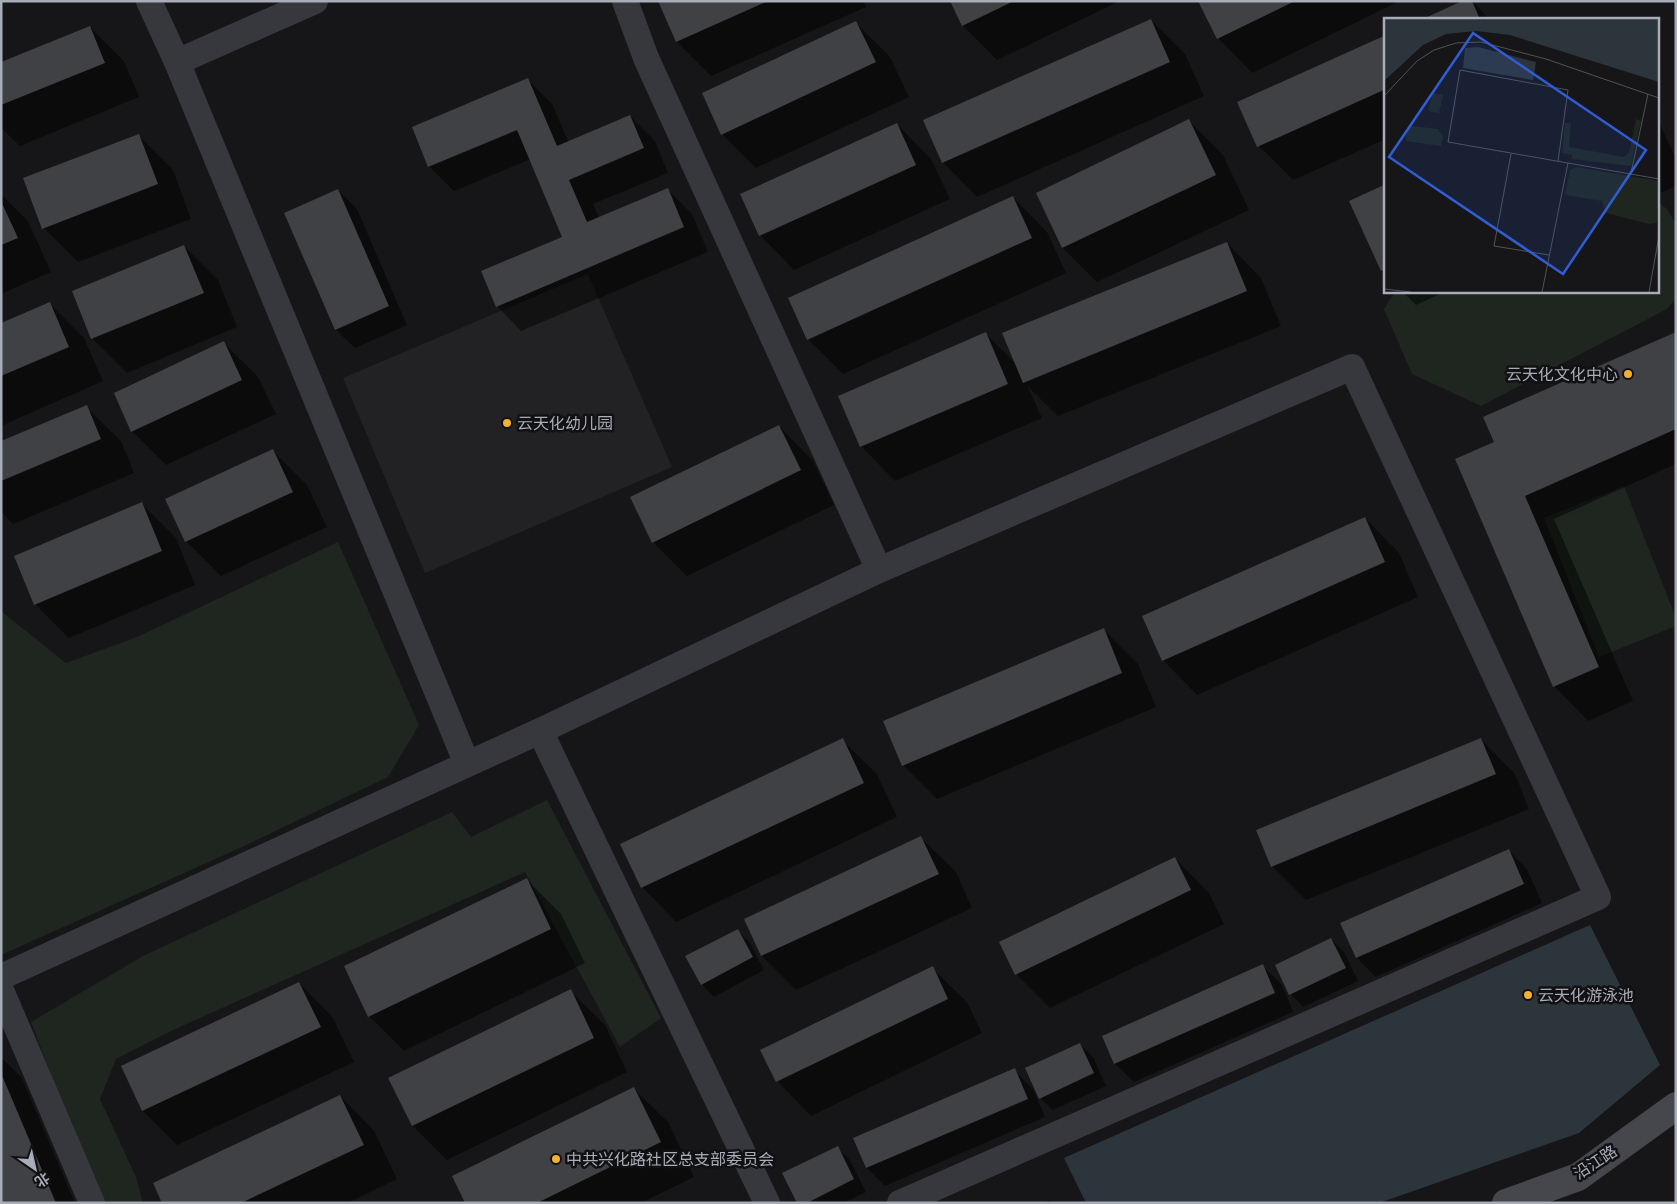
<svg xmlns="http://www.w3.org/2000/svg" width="1677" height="1204" viewBox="0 0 1677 1204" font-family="'Sofia Sans Condensed','Noto Sans SC',sans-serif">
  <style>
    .built { fill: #222225 }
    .green { fill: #1e261f }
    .water { fill: #2c353c }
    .shadow { fill: #0007 }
    .building { fill: #404145 }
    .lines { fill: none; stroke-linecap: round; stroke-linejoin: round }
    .minor { stroke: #37383d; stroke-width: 26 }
    .secondary { stroke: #45474d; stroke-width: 28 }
    .poi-dot { fill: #f2b134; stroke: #111113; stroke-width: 2 }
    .labels { text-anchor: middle; stroke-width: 5; stroke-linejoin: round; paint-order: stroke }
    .poi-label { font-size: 16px; fill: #a8adb8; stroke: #111113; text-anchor: start }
    .street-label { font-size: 16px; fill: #a8adb8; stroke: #111113 }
    .inset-road { fill: none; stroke: #505258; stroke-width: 1 }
    .view { fill: #325cd3; fill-opacity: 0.15; stroke: #325cd3; stroke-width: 2.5 }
    .inset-edge { fill: none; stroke: #a8adb8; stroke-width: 2.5 }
  </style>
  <rect width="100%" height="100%" fill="#161618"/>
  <path class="built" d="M588,274L672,467L425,573L343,378Z"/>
  <path class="green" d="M1658,202L1667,209L1676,224V298L1667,309L1481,406L1412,374L1384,309L1394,293L1397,291H1658Z
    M1624,486L1676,618V626L1599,657L1544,518Z
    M338,542L419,725L388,777L242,847L1,955V611L66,663L137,637Z
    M547,800L661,1018L620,1047L525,872L171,1031L116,1059L100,1099L136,1177L143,1203H100L31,1022L143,956L452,812L471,837Z"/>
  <path class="water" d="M1590,925L1660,1065L1579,1133L1379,1203H1086L1064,1158Z"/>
  <path class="shadow" d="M659,1H863L866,7L711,76L677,42Z
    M952,1H1120L997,60L963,26Z
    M1200,1H1400L1252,73L1218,38Z
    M1472,1L1489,19H1426Z
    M1151,20L1185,54L1204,96L977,197L943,162Z
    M856,23L890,57L909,97L756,168L722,134Z
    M90,27L124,61L139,97L20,146L1,128V63Z
    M1386,37V139L1293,180L1259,146Z
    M528,80L552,104L569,143L630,116L655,141L668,173L593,204L599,218L668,190L692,214L708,252L521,331L497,306L564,237L531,159L454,191L429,166Z
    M1658,120L1676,159V186L1658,194Z
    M1189,121L1223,155L1249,210L1097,282L1063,248L1037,194Z
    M897,124L931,159L950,199L794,270L760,235Z
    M139,136L173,170L191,219L78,262L44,228Z
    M338,190L357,209L407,325L355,348L336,330Z
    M1,194L28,221L51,272L1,294Z
    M1013,197L1047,232L1066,273L843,374L808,339Z
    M1227,243L1261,278L1281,326L1058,416L1028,387L1042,418L895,481L861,446L986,334L1017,365Z
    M184,246L218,280L237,327L127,373L92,338Z
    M1402,291H1446L1416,305Z
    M50,304L84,338L103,381L1,426V324Z
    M1676,333V464L1554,519L1633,701L1588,721L1554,686L1496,443Z
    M224,343L258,377L276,414L166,465L132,431Z
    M86,407L121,441L134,473L13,524L1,512V443Z
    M779,426L813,461L834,505L687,576L653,542Z
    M272,450L307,485L327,527L221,576L187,542L167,499Z
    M141,503L176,538L195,585L69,638L35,604Z
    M1365,518L1399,553L1418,597L1197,695L1163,660Z
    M1104,630L1138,664L1156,707L937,799L903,765Z
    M1481,739L1515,774L1529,809L1306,900L1272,866Z
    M842,740L877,774L897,817L676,922L642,887Z
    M921,838L956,872L972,908L796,990L762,956L745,920Z
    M1508,850L1527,869L1542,903L1376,977L1357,958L1342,924Z
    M1175,858L1209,893L1224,924L1050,1008L1016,974Z
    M526,879L561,914L585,963L404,1051L370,1017L346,966Z
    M737,930L750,943L764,970L714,997L702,984Z
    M1331,939L1344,952L1358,981L1303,1007L1291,994Z
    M1263,966L1282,985L1293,1012L1134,1082L1115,1064L1104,1037Z
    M932,968L967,1002L982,1033L811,1116L777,1081Z
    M299,983L333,1018L354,1062L177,1145L143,1111Z
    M570,991L605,1025L627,1072L447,1160L413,1126L390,1078Z
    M1080,1044L1093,1057L1106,1086L1053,1110L1040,1098Z
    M1,1057L22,1078L75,1203H1Z
    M1014,1070L1033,1089L1045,1117L885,1186L867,1168Z
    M633,1088L668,1122L694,1177L641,1203H466Z
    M340,1096L374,1131L397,1179L348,1203H164Z
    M837,1148L850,1160L866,1192L844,1203H799Z
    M1050,1200L1053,1203H1044Z"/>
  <path class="building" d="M658,1H768L676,42Z
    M950,1H1014L962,26Z
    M1198,1H1295L1217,39Z
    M1462,1H1472L1480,19H1423Z
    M1151,19L1170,62L942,163L923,120Z
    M856,21L876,62L721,135L702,93Z
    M90,26L105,63L1,105V62Z
    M1386,35V89L1257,147L1237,102Z
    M528,78L557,146L630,115L644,148L569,180L587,222L668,188L684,227L496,307L481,271L562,237L517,130L428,167L412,127Z
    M1189,119L1216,175L1062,248L1036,193Z
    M897,123L916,165L759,236L740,194Z
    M139,134L158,184L42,229L23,178Z
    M1386,184V269L1381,271L1349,201Z
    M338,189L389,306L335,330L284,213Z
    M1013,196L1032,238L807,340L788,298Z
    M1,201L18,238L1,245Z
    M1227,242L1247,291L1023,383L1002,333Z
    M184,245L204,293L91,339L72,291Z
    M50,302L69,347L1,376V323Z
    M986,332L1008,384L860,447L838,396Z
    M1676,332V429L1525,496L1599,667L1553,687L1455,459L1494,442L1483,417Z
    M224,341L242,380L131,432L114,393Z
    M87,405L101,439L1,481V441Z
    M779,425L801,470L652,543L630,497Z
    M273,449L293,492L185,542L165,499Z
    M142,502L162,551L34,605L14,556Z
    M1365,517L1385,562L1162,661L1142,616Z
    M1104,628L1122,673L902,766L883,721Z
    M843,738L864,783L641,888L620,844Z
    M1481,738L1496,774L1271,867L1256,830Z
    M921,836L939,874L761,956L744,919Z
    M1509,849L1524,884L1356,958L1340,923Z
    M1175,857L1191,890L1015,975L999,942Z
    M527,878L551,929L368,1017L344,966Z
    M738,929L753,957L701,985L685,956Z
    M1331,938L1346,968L1289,995L1275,965Z
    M1263,964L1275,993L1114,1064L1102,1036Z
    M933,966L948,999L776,1082L760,1050Z
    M299,982L321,1027L142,1111L121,1066Z
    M571,989L594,1038L412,1126L388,1078Z
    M1080,1043L1094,1073L1039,1099L1025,1068Z
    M1015,1068L1028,1099L866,1168L853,1138Z
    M1,1073L56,1203H1Z
    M634,1087L661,1142L537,1203H465L452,1176Z
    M340,1095L364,1145L241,1203H162L153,1183Z
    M838,1146L854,1179L807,1203H797L782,1173Z"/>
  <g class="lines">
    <path class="minor" d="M149,1L177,62L467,764
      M625,1L646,58L879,570
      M177,62L315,1
      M540,731L767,1203
      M1,977L540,731L879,570L1352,367L1598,897L900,1203
      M1,990L92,1203"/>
    <path class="secondary" d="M1506,1203L1578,1177L1676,1106"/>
  </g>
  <g class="poi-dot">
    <circle cx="1628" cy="374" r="5"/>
    <circle cx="507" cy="423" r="5"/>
    <circle cx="1528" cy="995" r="5"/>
    <circle cx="556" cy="1159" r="5"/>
  </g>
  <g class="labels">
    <g class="poi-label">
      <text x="1618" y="380" text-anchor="end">云天化文化中心</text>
      <text x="517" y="429">云天化幼儿园</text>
      <text x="1538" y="1001">云天化游泳池</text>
      <text x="566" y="1165">中共兴化路社区总支部委员会</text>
    </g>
    <g class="street-label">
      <text transform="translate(1595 1162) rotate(-33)" y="6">沿江路</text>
    </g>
  </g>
  <g transform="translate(1384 18)">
    <rect width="275" height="275" fill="#161618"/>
    <path d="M49,75L59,77L55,95L44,93ZM252,101L257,103L247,148L188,141V137L178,135L181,105H187L185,129L240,139L245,135ZM28,108L54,111L59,119L57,128L22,123L21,114ZM193,149L275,163L273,205L265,206L222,195L218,183L181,177L186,152Z" fill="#1e261f"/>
    <path d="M0,1H275V64L126,17L92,13L62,16L39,27L0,63ZM94,29L152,44L149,62L79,50L81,30Z" fill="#2c353c"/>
    <path class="inset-road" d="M0,78L33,43L50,32L72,25L97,24L162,41L275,80M127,136L110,228L165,237M174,143L184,72L76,52L64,124L275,161M247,155L264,76M0,271L27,274M158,274L184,145M265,274L275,218"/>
    <path class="view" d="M89,15L262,132L179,256L5,139Z"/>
    <rect width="275" height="275" class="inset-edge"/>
  </g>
  <rect width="1677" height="1204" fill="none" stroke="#a8adb8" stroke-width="5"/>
  <g transform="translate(35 1169) rotate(146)" stroke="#111113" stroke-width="4" paint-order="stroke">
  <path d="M0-4L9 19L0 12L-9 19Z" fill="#a8adb8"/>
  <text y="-8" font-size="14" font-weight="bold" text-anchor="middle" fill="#a8adb8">北</text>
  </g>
</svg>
